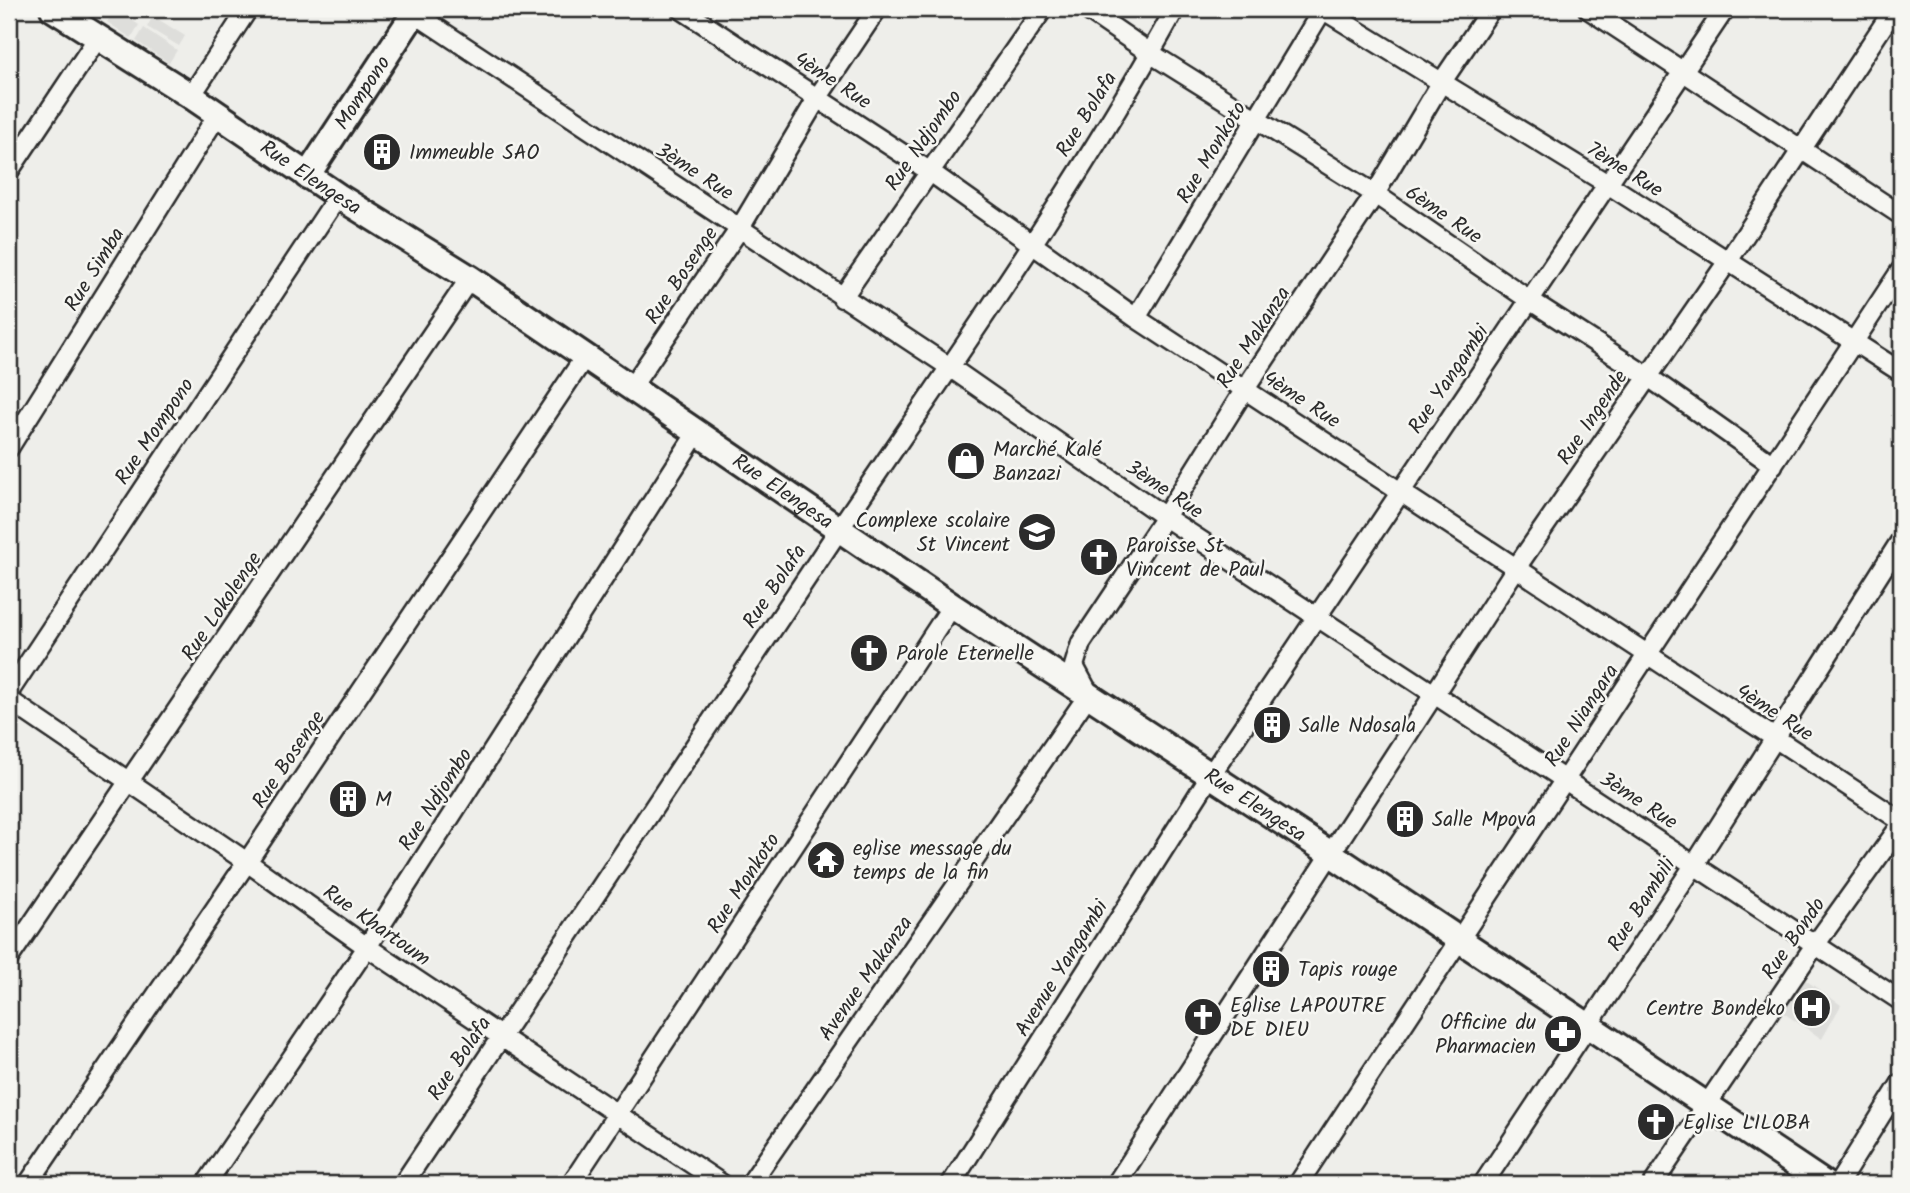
<svg xmlns="http://www.w3.org/2000/svg" width="1910" height="1193" viewBox="0 0 1910 1193" font-family="Kalam,sans-serif">
	<style>
		.built { fill: #dededb }
		.lines { fill: none; stroke-linecap: round; stroke-linejoin: round }
		.street-casing { stroke: #2b2b2b; stroke-width: 23 }
		.secondary-casing { stroke: #2b2b2b; stroke-width: 30 }
		.street { stroke: #f6f6f2; stroke-width: 18 }
		.secondary { stroke: #f6f6f2; stroke-width: 24 }
		.labels { text-anchor: middle; stroke-width: 5; stroke-linejoin: round; paint-order: stroke }
		.street-label { font-size: 21px; fill: #2b2b2b; stroke: #f6f6f2 }
		.poi-label { font-size: 21px; fill: #2b2b2b; stroke: #f6f6f2; text-anchor: start }
	</style>
	<rect width="100%" height="100%" fill="#eeeeea"/>
	<filter id="ink" filterUnits="userSpaceOnUse"><feTurbulence type="fractalNoise" baseFrequency=".0143" numOctaves="2"/><feDisplacementMap in="SourceGraphic" scale="14" xChannelSelector="R" yChannelSelector="G"/><feConvolveMatrix kernelMatrix="1 2 1 2 8 2 1 2 1" color-interpolation-filters="sRGB"/></filter>
	<g filter="url(#ink)">
		<path class="built" d="M116,9L139,25L131,38L107,22Z
			M153,16L185,36L179,46L147,27Z
			M144,28L177,50L169,63L136,41Z
			M1804,979L1841,1005L1822,1039L1782,1012Z"/>
		<g class="lines">
			<defs>
				<path id="street" d="M408,9L951,368L1165,517L1901,1001
					M681,9L929,171L1136,318L1901,821
					M1086,9L1150,53L1375,194L1528,299L1647,376L1773,465
					M1322,9L1606,183L1901,372
					M1588,9L1901,215
					M191,96L248,9
					M9,171L99,36
					M842,298L1043,9
					M1136,318L1323,9
					M631,388L740,228L818,97L877,9
					M9,448L218,114
					M9,692L338,196
					M9,700L247,862L367,947L722,1184
					M9,958L470,278
					M28,1184L247,862L584,358
					M206,1184L367,947L696,434
					M403,1184C548,967 691,748 838,531C954,360 1075,191 1175,9
					M571,1184L952,606
					M750,1184L1089,694L1074,666L1081,643L1165,517L1245,389L1375,194L1441,83L1491,9
					M951,1184L1210,776L1725,9
					M1116,1184L1516,568L1728,261L1894,9
					M1298,1184L1901,270
					M1483,1184L1695,864L1901,540
					M1653,1184L1815,945L1901,825
					M1838,1184L1901,1083"/>
				<g id="secondary">
					<path id="s1" d="M53,9L191,96L338,196L470,278L952,606L1331,854L1825,1184"/>
					<path id="s2" d="M307,176L417,9"/>
				</g>
			</defs>
			<use href="#street" class="street-casing"/>
			<use href="#secondary" class="secondary-casing"/>
			<use href="#street" class="street"/>
			<use href="#secondary" class="secondary"/>
		</g>
	</g>
	<defs>
		<symbol id="building-disc" viewBox="-11 -11 22 22"><circle r="9.5" fill="#2b2b2b" stroke="#f6f6f2"/><path d="M-4-6H4V6H1V3H-1V6H-4ZM-2.5-4.3h1.7v1.8h-1.7ZM.8-4.3h1.7v1.8H.8ZM-2.5-1h1.7V.8h-1.7ZM.8-1h1.7V.8H.8Z" fill="#fff"/></symbol>
		<symbol id="shop-disc" viewBox="-11 -11 22 22"><circle r="9.5" fill="#2b2b2b" stroke="#f6f6f2"/><path d="M-5-2.5h2.3a2.7 3.5 0 0 1 5.4 0H5L5.5 6h-11ZM-1.5-2.5h3a1.5 2.3 0 0 0-3 0Z" fill="#fff"/></symbol>
		<symbol id="school-disc" viewBox="-11 -11 22 22"><circle r="9.5" fill="#2b2b2b" stroke="#f6f6f2"/><path d="M0-5L7-2L0 1L-7-2ZM-4 1L0 2.5L4 1V4Q0 6-4 4Z" fill="#fff"/></symbol>
		<symbol id="church-disc" viewBox="-11 -11 22 22"><circle r="9.5" fill="#2b2b2b" stroke="#f6f6f2"/><path d="M-1.2-6h2.4v3.5h3.3v2.4h-3.3V6h-2.4V-.1h-3.3v-2.4h3.3Z" fill="#fff"/></symbol>
		<symbol id="temple-disc" viewBox="-11 -11 22 22"><circle r="9.5" fill="#2b2b2b" stroke="#f6f6f2"/><path d="M0-6L5-2H3V0L6.5 2.5H4V6H1.5V3h-3V6H-4V2.5H-6.5L-3 0V-2H-5Z" fill="#fff"/></symbol>
		<symbol id="hospital-disc" viewBox="-11 -11 22 22"><circle r="9.5" fill="#2b2b2b" stroke="#f6f6f2"/><path d="M-5-5h3v3.5h4V-5h3V5h-3V1.5h-4V5h-3Z" fill="#fff"/></symbol>
		<symbol id="pharmacy-disc" viewBox="-11 -11 22 22"><circle r="9.5" fill="#2b2b2b" stroke="#f6f6f2"/><path d="M-2-6h4v4h4v4h-4v4h-4v-4h-4v-4h4Z" fill="#fff"/></symbol>
	</defs>
	<g fill-rule="evenodd">
		<use href="#building-disc" x="360" y="130" width="44" height="44"/>
		<use href="#shop-disc" x="944" y="439" width="44" height="44"/>
		<use href="#school-disc" x="1015" y="510" width="44" height="44"/>
		<use href="#church-disc" x="1077" y="535" width="44" height="44"/>
		<use href="#church-disc" x="847" y="631" width="44" height="44"/>
		<use href="#building-disc" x="1250" y="703" width="44" height="44"/>
		<use href="#building-disc" x="326" y="777" width="44" height="44"/>
		<use href="#building-disc" x="1383" y="797" width="44" height="44"/>
		<use href="#temple-disc" x="804" y="838" width="44" height="44"/>
		<use href="#building-disc" x="1249" y="947" width="44" height="44"/>
		<use href="#hospital-disc" x="1790" y="986" width="44" height="44"/>
		<use href="#church-disc" x="1181" y="995" width="44" height="44"/>
		<use href="#pharmacy-disc" x="1541" y="1012" width="44" height="44"/>
		<use href="#church-disc" x="1634" y="1100" width="44" height="44"/>
	</g>
	<g class="labels">
		<g class="street-label">
			<text transform="translate(833 80) rotate(33)" y="7">4ème Rue</text>
			<text dy="7" stroke="none"><textPath href="#s2" startOffset="100">Mompono</textPath></text>
			<text transform="translate(1086 114) rotate(-58)" y="7">Rue Bolafa</text>
			<text transform="translate(923 140) rotate(-55)" y="7">Rue Ndjombo</text>
			<text transform="translate(1211 152) rotate(-59)" y="7">Rue Monkoto</text>
			<text transform="translate(1625 169) rotate(32)" y="7">7ème Rue</text>
			<text transform="translate(695 171) rotate(33)" y="7">3ème Rue</text>
			<text dy="7" stroke="none"><textPath href="#s1" startOffset="308">Rue Elengesa</textPath></text>
			<text transform="translate(1444 214) rotate(34)" y="7">6ème Rue</text>
			<text transform="translate(94 269) rotate(-58)" y="7">Rue Simba</text>
			<text transform="translate(681 275) rotate(-56)" y="7">Rue Bosenge</text>
			<text transform="translate(1253 337) rotate(-57)" y="7">Rue Makanza</text>
			<text transform="translate(1448 379) rotate(-56)" y="7">Rue Yangambi</text>
			<text transform="translate(1302 399) rotate(33)" y="7">4ème Rue</text>
			<text transform="translate(1592 417) rotate(-56)" y="7">Rue Ingende</text>
			<text transform="translate(154 431) rotate(-56)" y="7">Rue Mompono</text>
			<text transform="translate(1165 489) rotate(34)" y="7">3ème Rue</text>
			<text dy="7" stroke="none"><textPath href="#s1" startOffset="875">Rue Elengesa</textPath></text>
			<text transform="translate(774 586) rotate(-56)" y="7">Rue Bolafa</text>
			<text transform="translate(221 606) rotate(-56)" y="7">Rue Lokolenge</text>
			<text transform="translate(1775 712) rotate(33)" y="7">4ème Rue</text>
			<text transform="translate(1581 715) rotate(-57)" y="7">Rue Niangara</text>
			<text transform="translate(288 759) rotate(-56)" y="7">Rue Bosenge</text>
			<text transform="translate(435 799) rotate(-57)" y="7">Rue Ndjombo</text>
			<text transform="translate(1639 800) rotate(33)" y="7">3ème Rue</text>
			<text dy="7" stroke="none"><textPath href="#s1" startOffset="1442">Rue Elengesa</textPath></text>
			<text transform="translate(743 883) rotate(-57)" y="7">Rue Monkoto</text>
			<text transform="translate(1641 904) rotate(-57)" y="7">Rue Bambili</text>
			<text transform="translate(377 925) rotate(35)" y="7">Rue Khartoum</text>
			<text transform="translate(1793 938) rotate(-55)" y="7">Rue Bondo</text>
			<text transform="translate(1061 968) rotate(-58)" y="7">Avenue Yangambi</text>
			<text transform="translate(865 978) rotate(-55)" y="7">Avenue Makanza</text>
			<text transform="translate(459 1058) rotate(-56)" y="7">Rue Bolafa</text>
		</g>
		<g class="poi-label">
			<text x="409" y="159">Immeuble SAO</text>
			<text x="993" y="456">Marché Kalé<tspan x="993" dy="24">Banzazi</tspan></text>
			<text x="1010" y="527" text-anchor="end">Complexe scolaire<tspan x="1010" dy="24">St Vincent</tspan></text>
			<text x="1126" y="552">Paroisse St<tspan x="1126" dy="24">Vincent de Paul</tspan></text>
			<text x="896" y="660">Parole Eternelle</text>
			<text x="1299" y="732">Salle Ndosala</text>
			<text x="375" y="806">M</text>
			<text x="1432" y="826">Salle Mpova</text>
			<text x="853" y="855">eglise message du<tspan x="853" dy="24">temps de la fin</tspan></text>
			<text x="1298" y="976">Tapis rouge</text>
			<text x="1230" y="1012">Eglise LAPOUTRE<tspan x="1230" dy="24">DE DIEU</tspan></text>
			<text x="1785" y="1015" text-anchor="end">Centre Bondeko</text>
			<text x="1536" y="1029" text-anchor="end">Officine du<tspan x="1536" dy="24">Pharmacien</tspan></text>
			<text x="1683" y="1129">Eglise LILOBA</text>
		</g>
	</g>
	<rect width="1910" height="1193" fill="none" stroke="#f6f6f2" stroke-width="35"/>
	<rect x="18" y="18" width="1875" height="1158" fill="none" stroke="#2b2b2b" stroke-width="2.5" filter="url(#ink)"/>
</svg>
